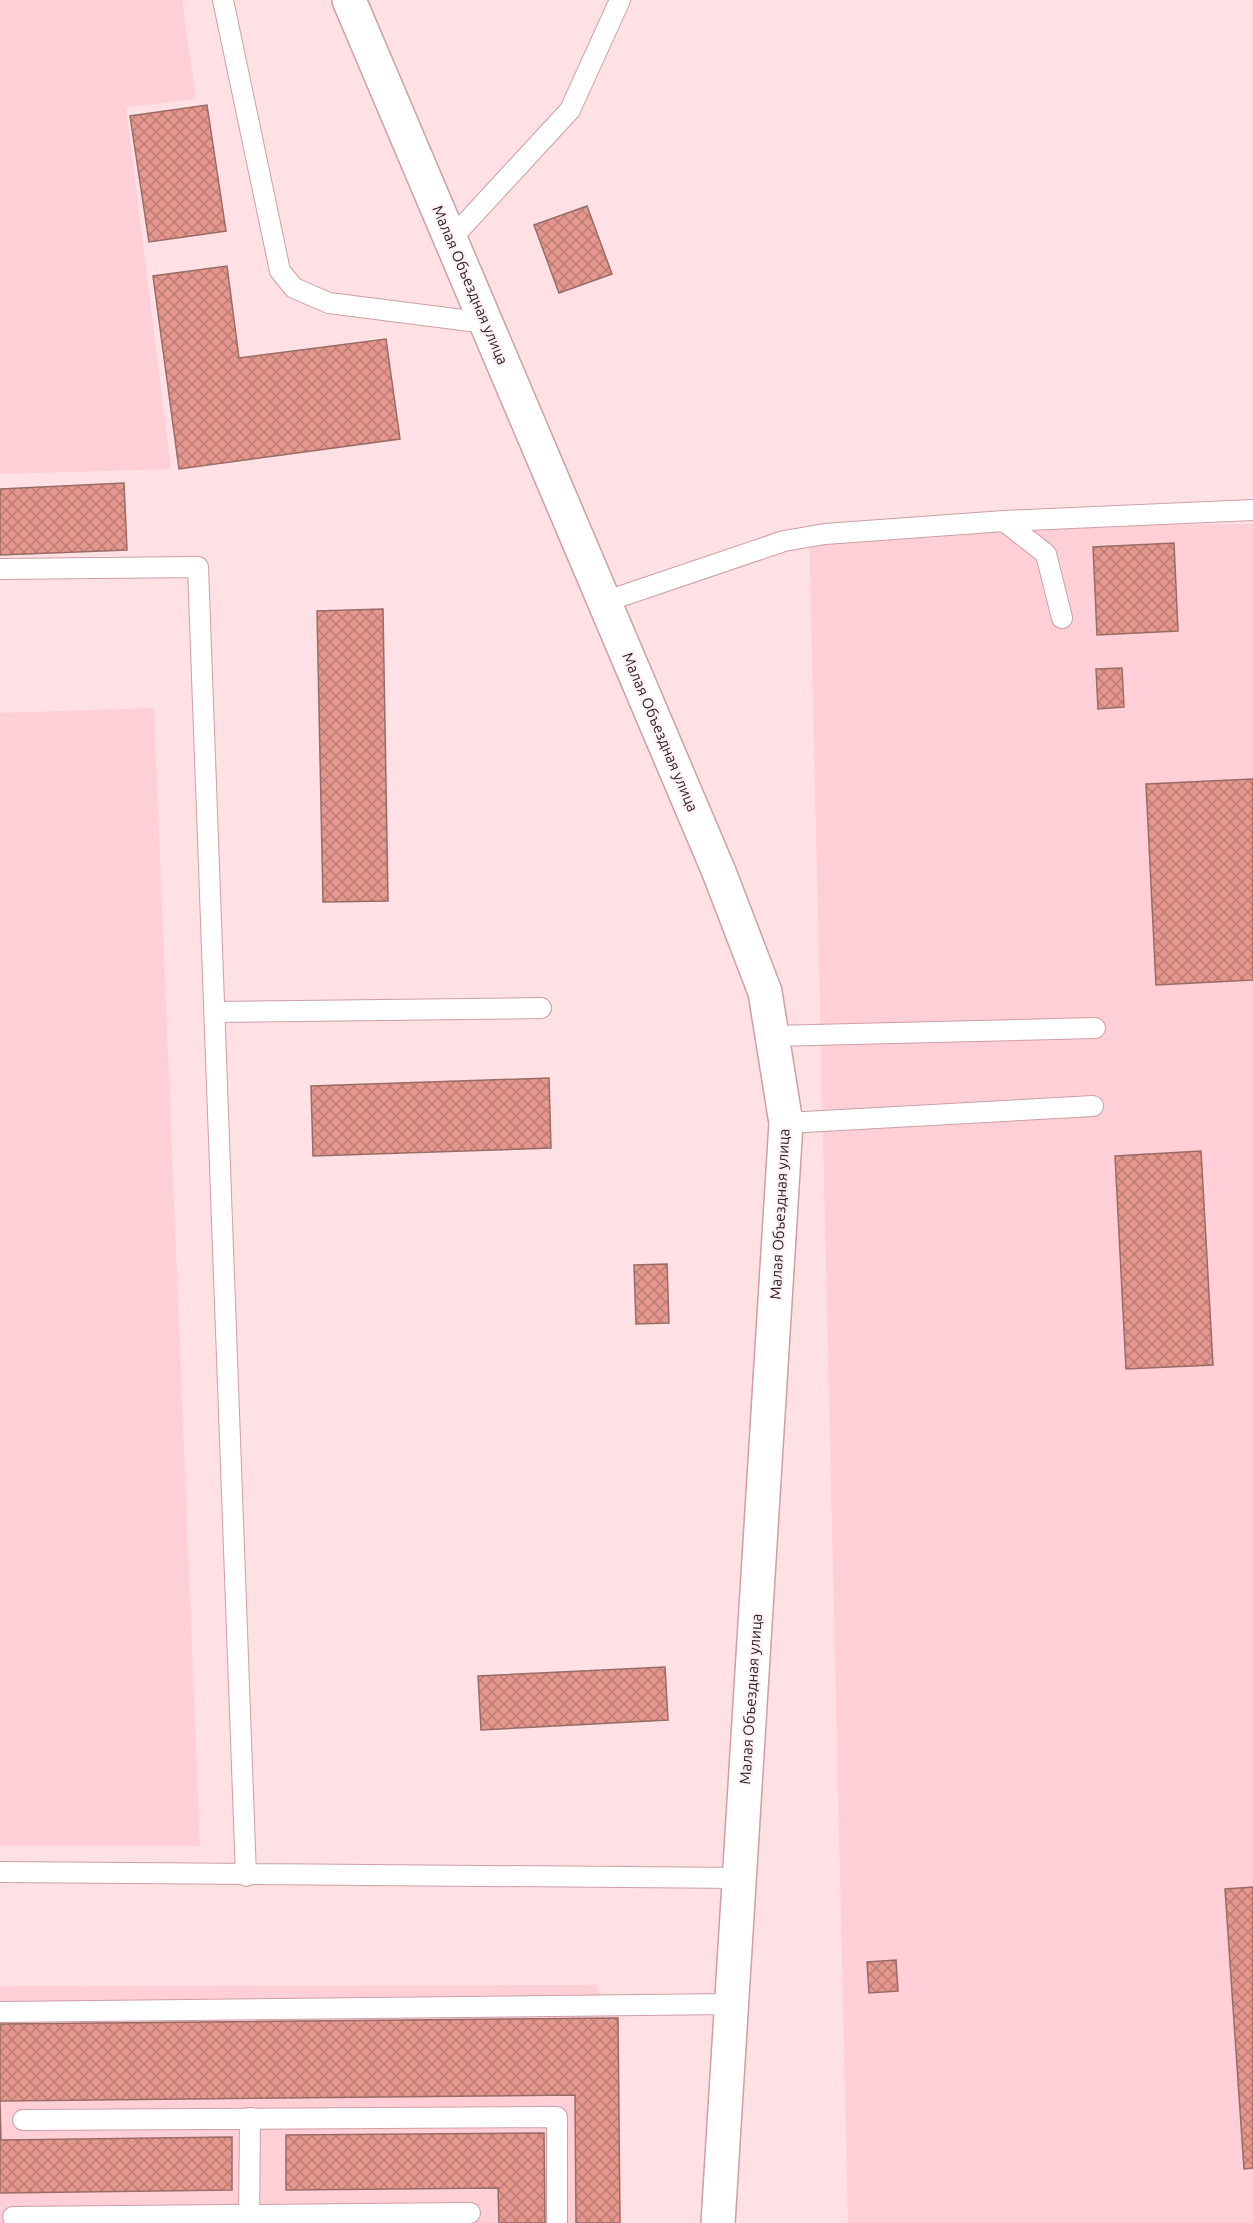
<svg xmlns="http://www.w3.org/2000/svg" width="1253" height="2223" viewBox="0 0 1253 2223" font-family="Ubuntu,sans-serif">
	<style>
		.built { fill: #ffcfd7 }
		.building { fill: url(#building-cross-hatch); stroke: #986c66; stroke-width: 1.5 }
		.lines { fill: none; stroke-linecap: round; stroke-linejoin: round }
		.lane-casing { stroke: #cf9ea6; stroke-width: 22 }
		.secondary-casing { stroke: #cf9ea6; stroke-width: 36 }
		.lane { stroke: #fff; stroke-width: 20 }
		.secondary { stroke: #fff; stroke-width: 33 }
		.labels { text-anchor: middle; stroke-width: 4.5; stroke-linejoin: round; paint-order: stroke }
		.street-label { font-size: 15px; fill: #342125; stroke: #fef3f4 }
	</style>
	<defs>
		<pattern id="building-cross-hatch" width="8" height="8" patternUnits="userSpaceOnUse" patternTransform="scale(1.5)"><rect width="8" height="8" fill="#e6978d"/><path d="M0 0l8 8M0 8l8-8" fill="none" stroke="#bb7b73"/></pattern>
	</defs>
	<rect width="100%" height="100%" fill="#ffe0e4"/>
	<path class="built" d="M0,0H182L196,99L126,107L171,469L0,474Z
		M1253,524V2223H848L809,528Z
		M154,708L200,1846H0V713Z
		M595,1985L618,2018L620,2223H0V1986Z"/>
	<path class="building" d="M207,105L226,231L149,242L130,116Z
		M587,206L612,274L559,293L534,225Z
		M227,266L239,358L386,339L400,439L179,469L153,276Z
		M124,483L127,550L0,555V489Z
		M1174,543L1178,631L1097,635L1093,547Z
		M383,609L388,901L323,902L317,611Z
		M1122,668L1124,707L1098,709L1096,669Z
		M1253,779V980L1156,985L1146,784Z
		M549,1078L551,1148L313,1156L311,1086Z
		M1201,1151L1213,1365L1126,1369L1115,1156Z
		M667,1264L669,1323L636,1324L634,1265Z
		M665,1667L668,1720L481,1730L478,1676Z
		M1253,1887V2168L1244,2169L1225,1889Z
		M896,1960L898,1991L869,1993L867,1962Z
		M618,2018L620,2223H576L575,2095L0,2101L1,2140L232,2137V2190L0,2193V2024Z
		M544,2133L545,2223H499L498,2188L286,2190V2135Z"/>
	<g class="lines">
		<defs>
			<path id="lane" d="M223,0L280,271L294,288L329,303L486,323
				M451,239L570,110L620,0
				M0,569L198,567L246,1876
				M604,602L784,541L825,534L1004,521
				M1062,618L1046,554L1004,521L1253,510
				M215,1012L541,1008
				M772,1036L1095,1028
				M786,1123L1093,1106
				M0,1872L740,1878
				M0,2012L732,2004
				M23,2120L557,2117V2223
				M13,2217L470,2213
				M249,2223L250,2118"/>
			<path id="secondary" d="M349,0L719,872L765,992L786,1123L718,2223"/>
		</defs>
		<use href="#lane" class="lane-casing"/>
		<use href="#secondary" class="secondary-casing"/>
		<use href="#lane" class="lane"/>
		<use href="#secondary" class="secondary"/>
	</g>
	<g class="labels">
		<g class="street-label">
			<text transform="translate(470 285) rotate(67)" y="5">Малая Объездная улица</text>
			<text transform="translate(660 732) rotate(67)" y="5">Малая Объездная улица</text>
			<text transform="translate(780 1214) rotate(-87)" y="5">Малая Объездная улица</text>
			<text transform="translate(751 1699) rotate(-86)" y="5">Малая Объездная улица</text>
		</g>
	</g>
</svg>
